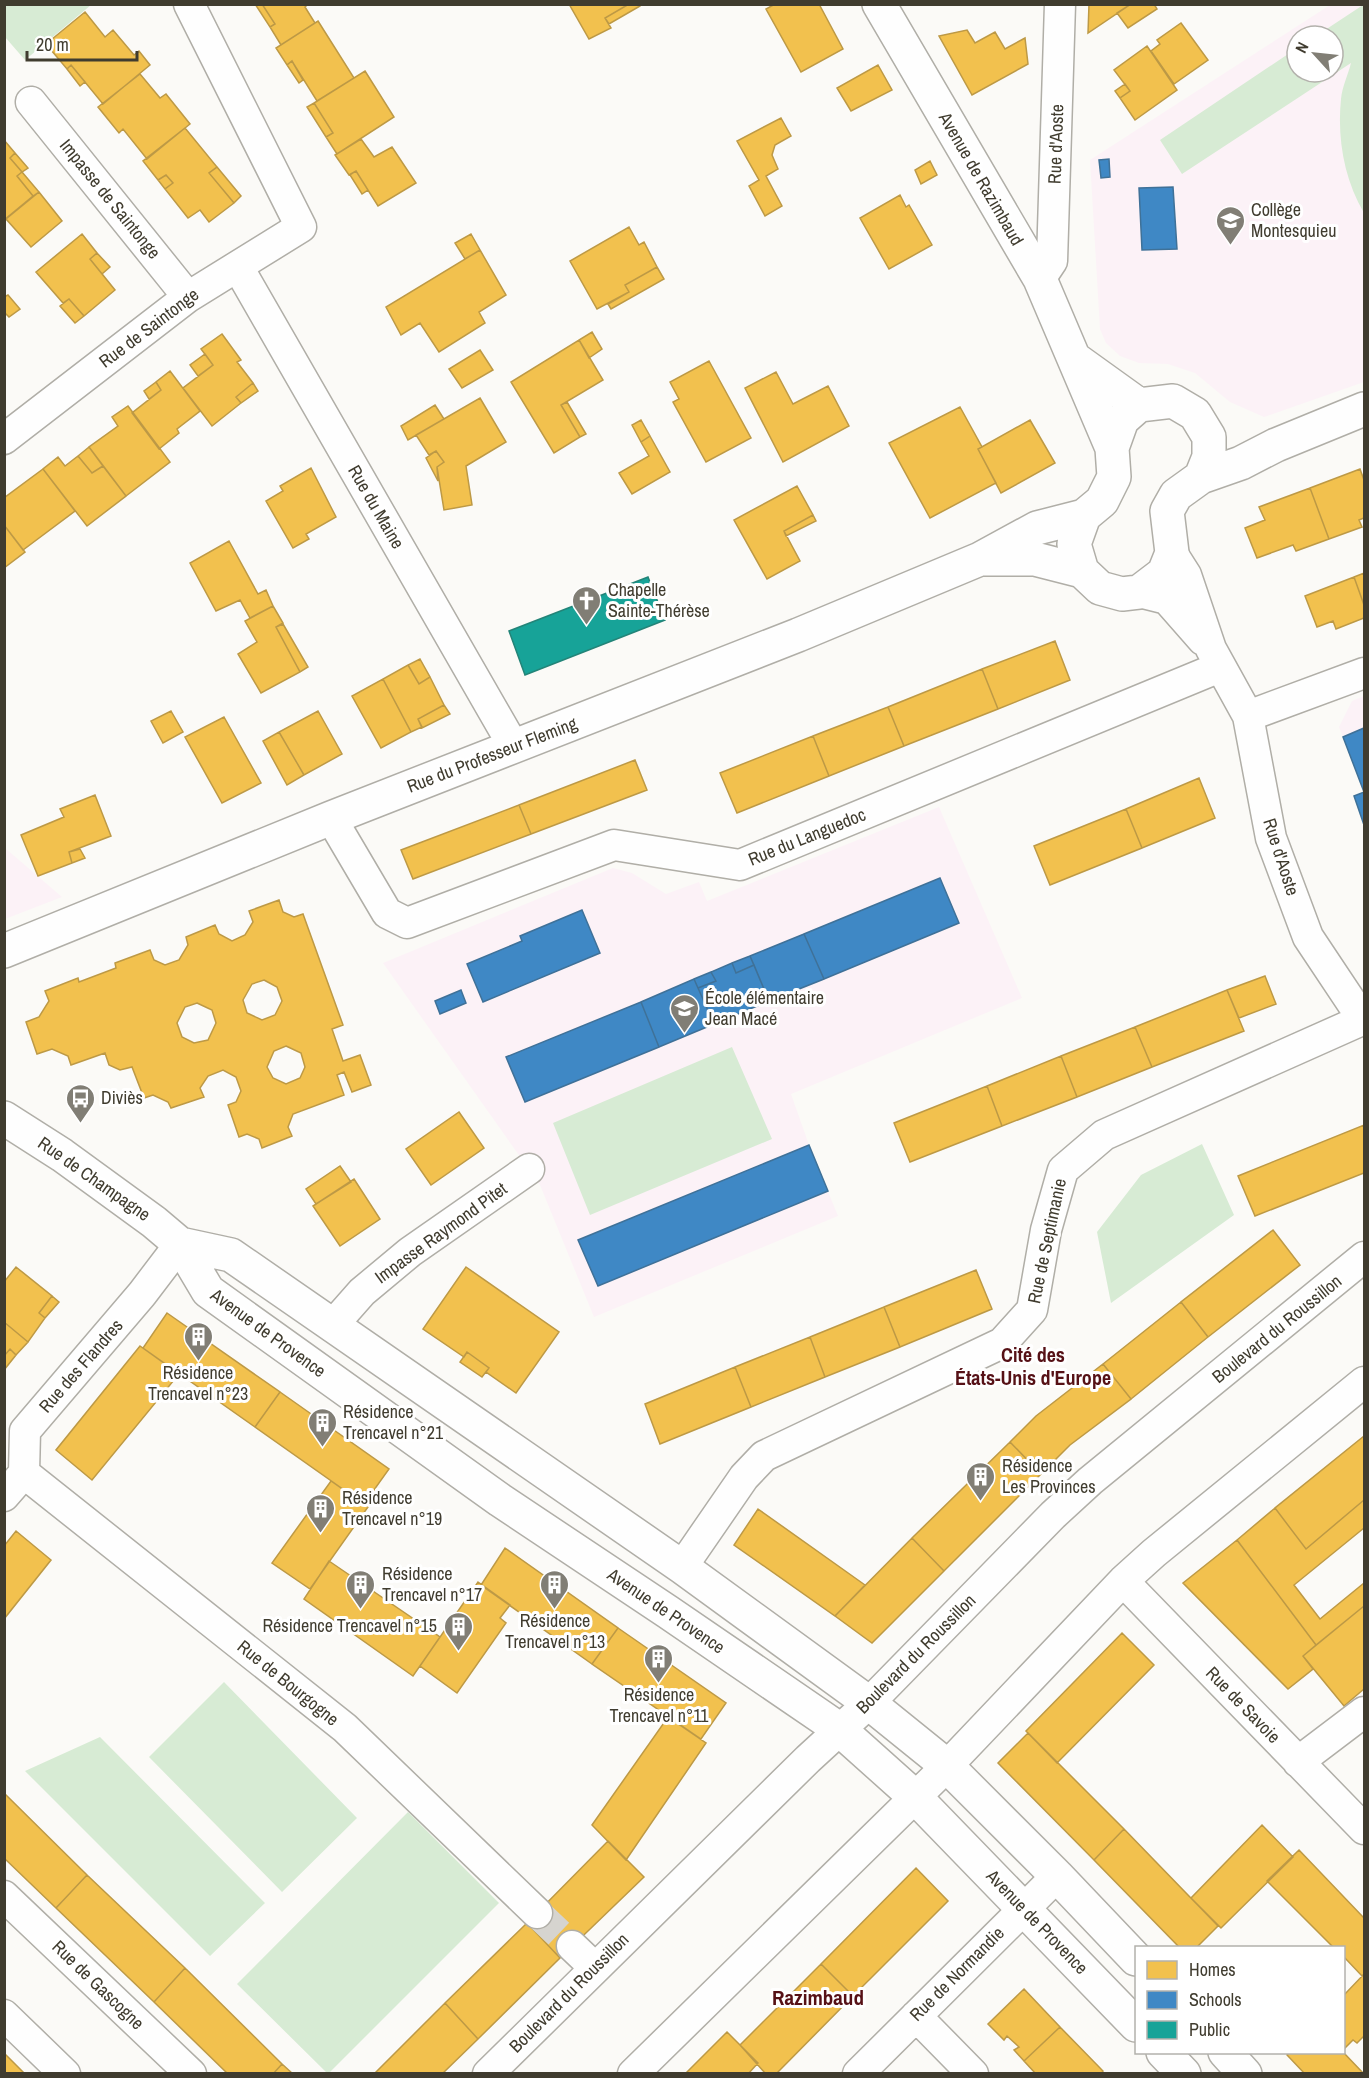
<svg xmlns="http://www.w3.org/2000/svg" width="1369" height="2078" viewBox="0 0 1369 2078" font-family="'Archivo Narrow',sans-serif">
	<style>
		.education { fill: #fcf2f7; fill-rule: evenodd }
		.green { fill: #d7ebd4 }
		.homes { fill: #f2c14e; stroke: #bd9945; stroke-width: 1.5; fill-rule: evenodd }
		.schools { fill: #3f88c5; stroke: #3f7198; stroke-width: 1.5 }
		.public { fill: #17a398; stroke: #238478; stroke-width: 1.5 }
		.lines { fill: none; stroke-linecap: round; stroke-linejoin: round }
		.minor-tunnel { stroke: #d6d4cf; stroke-width: 30; stroke-dasharray: 30 15; stroke-linecap: butt }
		.minor-casing { stroke: #b0aea7; stroke-width: 33 }
		.tertiary-casing { stroke: #b0aea7; stroke-width: 36 }
		.minor { stroke: #fefefe; stroke-width: 30 }
		.tertiary { stroke: #fefefe; stroke-width: 33 }
		.labels { text-anchor: middle; stroke-width: 6; stroke-linejoin: round; paint-order: stroke }
		.street-label { font-size: 18px; fill: #403c2f; stroke: #fff }
		.poi-label { font-size: 18px; fill: #403c2f; stroke: #fff; text-anchor: start }
		.neighbourhood-label { font-size: 20px; font-weight: bold; fill: #561116; stroke: #fff }
		.quarter-label { font-size: 21px; font-weight: bold; fill: #561116; stroke: #fff }
	</style>
	<rect width="100%" height="100%" fill="#fbfaf7"/>
	<path class="education" d="M1330,5H1364V382L1264,417L1230,402L1195,373L1168,364L1139,363L1120,356L1106,343L1100,329L1090,160ZM1297,36H1333V72H1297Z
		M1364,696V824L1355,798L1364,793L1339,727L1352,701Z
		M939,807L1022,998L791,1094L809,1145L838,1216L594,1317L540,1185L383,963L613,868L632,873L666,894L699,882L707,901Z
		M5,848L62,897L5,919Z"/>
	<path class="green" d="M4,5L5,4L91,5L25,60L5,37Z
		M1363,5L1364,213C1344,179 1337,138 1341,99C1342,87 1348,75 1351,63L1182,174L1160,140L1297,48V72H1333V36H1316Z
		M732,1047L772,1139L590,1215L553,1123Z
		M1202,1144L1234,1215L1111,1303L1097,1232L1141,1175Z
		M224,1682L357,1818L282,1892L149,1757Z
		M100,1737L265,1903L210,1956L25,1771Z
		M408,1812L499,1903L329,2073H327L237,1984Z"/>
	<path class="homes" d="M255,4H262L275,24L270,27Z
		M262,4H308L305,7L315,23L281,45L270,27L275,24Z
		M569,4H629L605,18L611,28L589,39Z
		M629,4H640V6L609,24L605,18Z
		M775,4H819L843,49L801,72L766,9Z
		M1089,4H1131L1088,33Z
		M1131,4H1154L1157,9L1128,28L1117,13Z
		M85,12L105,37L113,30L134,55L139,51L150,65L103,104L71,65L67,69L46,44Z
		M318,21L354,78L317,101L292,61L287,65L276,48Z
		M1181,23L1208,60L1174,84L1151,51L1160,44L1157,40Z
		M967,30L975,43L995,32L1005,49L1025,38L1028,64L972,95L939,36Z
		M1147,46L1177,90L1135,120L1120,98L1130,91L1114,70Z
		M292,61L303,80L299,83L287,65Z
		M71,65L85,82L80,86L67,69Z
		M878,65L892,90L851,111L837,88Z
		M365,71L394,117L337,154L326,137L333,133L314,103Z
		M140,74L160,98L166,94L190,124L147,159L123,129L119,133L98,107Z
		M1125,84L1130,91L1120,98L1115,91Z
		M314,103L333,133L326,137L307,107Z
		M781,118L791,136L775,145L772,155L778,169L766,176L782,206L765,216L749,186L759,180L737,141Z
		M185,128L217,167L209,173L234,203L209,222L200,210L188,218L165,189L173,183L166,175L158,180L143,161Z
		M361,139L374,157L392,147L416,183L378,206L356,171L349,175L335,155Z
		M4,140L15,153L10,158L22,172L17,176L33,196L4,220Z
		M15,153L28,168L22,172L10,158Z
		M930,161L937,175L921,184L915,170Z
		M217,167L241,196L234,203L209,173Z
		M356,171L368,190L362,194L350,175Z
		M22,172L39,192L33,196L17,176Z
		M166,175L173,183L165,189L158,180Z
		M39,192L62,221L31,247L6,219Z
		M900,195L906,207L909,205L932,245L889,269L860,218Z
		M629,227L639,245L644,242L657,267L625,285L629,292L597,309L570,261Z
		M82,234L97,253L90,259L115,290L84,316L69,299L63,303L36,272Z
		M471,234L480,250L465,259L455,243Z
		M480,250L506,295L479,312L485,323L439,352L420,323L401,335L386,307Z
		M97,253L110,267L102,274L90,259Z
		M657,267L664,279L611,309L608,304L629,292L625,285Z
		M8,295L20,309L9,317L4,312V297Z
		M69,299L84,316L75,323L60,306Z
		M592,332L602,349L589,358L579,340Z
		M222,334L241,360L237,362L253,383L236,397L241,403L212,426L183,388L213,365L201,349Z
		M579,340L603,380L561,405L580,437L554,453L511,382Z
		M480,350L493,370L462,388L449,369Z
		M205,354L213,365L198,376L190,365Z
		M709,361L751,438L706,462L673,402L679,399L670,382Z
		M170,371L200,411L177,429L179,433L159,449L132,413L161,390L156,382Z
		M776,372L793,404L828,386L849,426L783,462L745,388Z
		M156,382L161,390L149,399L144,391Z
		M253,383L258,391L241,403L236,397Z
		M480,398L506,442L466,466L472,505L444,510L437,467L444,462L436,451L429,455L416,435Z
		M567,402L586,434L580,437L561,405Z
		M435,405L444,419L408,440L401,426Z
		M128,406L170,462L126,496L89,447L118,426L112,417Z
		M960,407L982,447L978,449L996,483L930,518L889,443Z
		M641,420L650,436L641,442L632,425Z
		M1030,420L1055,463L1001,493L978,449Z
		M650,436L670,472L632,494L619,473L649,456L641,442Z
		M89,447L103,466L92,473L78,456Z
		M436,451L444,462L437,467L438,481L426,458Z
		M78,456L92,473L103,466L126,496L87,526L43,469L58,457L65,466Z
		M311,468L336,517L306,534L309,539L293,548L266,501L283,491L280,486Z
		M43,469L75,511L23,550L4,525V498Z
		M1360,469L1364,480V518L1359,520L1362,527L1329,539L1310,488Z
		M797,486L813,515L784,531L800,561L767,579L734,520Z
		M1310,488L1329,539L1296,551L1293,545L1257,558L1245,528L1265,520L1259,507Z
		M813,515L816,521L786,536L784,531Z
		M4,525L25,552L4,568Z
		M229,541L258,594L266,590L273,606L250,618L240,600L216,611L190,563Z
		M1364,573V605L1354,577Z
		M1354,577L1364,605V618L1336,629L1333,621L1317,627L1305,596Z
		M273,606L283,623L276,627L300,672L261,693L238,654L257,642L245,621Z
		M283,624L308,667L300,672L276,627Z
		M1055,641L1070,680L998,709L982,669Z
		M420,659L430,677L419,684L408,665Z
		M408,665L419,684L430,677L444,705L418,719L422,727L411,732L383,679Z
		M982,669L998,709L904,746L888,707Z
		M383,679L411,732L381,748L352,696Z
		M444,705L450,714L422,728L418,719Z
		M888,707L904,746L829,776L813,736Z
		M171,711L183,732L163,743L151,721Z
		M318,711L342,754L304,775L279,732Z
		M224,717L261,783L222,803L185,737Z
		M279,732L304,775L287,785L263,741Z
		M813,736L829,776L737,813L720,773Z
		M635,760L647,790L531,834L519,805Z
		M1199,778L1215,818L1142,848L1126,809Z
		M95,795L111,836L69,852L72,863L38,876L21,835L64,817L60,809Z
		M519,805L531,834L413,879L401,850Z
		M1126,809L1142,848L1050,885L1034,846Z
		M80,849L85,858L72,863L69,852Z
		M279,900L283,912L294,917L303,914L343,1025L332,1029L343,1061L360,1055L371,1085L352,1092L344,1072L337,1075L344,1095L293,1114L288,1127L292,1136L262,1148L259,1139L247,1134L239,1137L228,1105L236,1102L241,1091L236,1077L223,1070L208,1076L200,1088L204,1097L171,1108L168,1102L153,1095L144,1098L132,1067L120,1070L109,1065L105,1053L71,1065L68,1056L52,1049L37,1054L26,1022L39,1017L49,1001L45,991L78,978L79,982L116,968L115,963L150,950L154,960L165,965L179,960L188,945L186,937L215,925L219,934L232,941L245,935L253,922L249,911ZM264,980L277,987L282,1001L275,1015L262,1020L247,1013L243,1000L252,984ZM197,1003L212,1010L216,1023L208,1040L194,1043L182,1037L177,1023L185,1007ZM286,1046L301,1053L305,1067L300,1078L286,1084L273,1078L267,1067L274,1051Z
		M1265,976L1276,1004L1239,1018L1227,990Z
		M1227,990L1244,1031L1152,1067L1135,1027Z
		M1135,1027L1152,1067L1077,1097L1061,1056Z
		M1061,1056L1077,1097L1002,1126L987,1086Z
		M987,1086L1002,1126L910,1162L894,1123Z
		M459,1112L484,1148L431,1185L406,1149Z
		M1364,1125V1173L1255,1216L1238,1176Z
		M340,1166L351,1182L316,1204L306,1189Z
		M354,1179L380,1219L340,1246L313,1206Z
		M1273,1230L1300,1265L1208,1337L1181,1302Z
		M16,1267L52,1296L39,1313L45,1318L28,1342L4,1322V1282Z
		M466,1267L559,1332L516,1393L486,1372L489,1368L467,1352L464,1357L423,1329Z
		M976,1270L992,1309L900,1347L884,1307Z
		M52,1296L59,1302L45,1318L39,1313Z
		M1181,1302L1208,1337L1131,1399L1103,1364Z
		M884,1307L900,1347L825,1377L810,1337Z
		M167,1313L280,1392L255,1427L143,1348Z
		M4,1322L28,1342L16,1355L10,1349L4,1356Z
		M810,1337L825,1377L751,1407L735,1367Z
		M140,1346L179,1374L92,1480L56,1450Z
		M10,1349L16,1355L4,1370V1356Z
		M467,1352L489,1368L482,1377L460,1362Z
		M1103,1364L1131,1399L1070,1445L1041,1474L1010,1442L1036,1416Z
		M735,1367L751,1407L660,1444L645,1404Z
		M280,1392L389,1469L364,1504L255,1427Z
		M1364,1436V1500L1306,1549L1275,1508Z
		M1010,1442L1041,1474L944,1571L912,1538Z
		M331,1481L368,1507L310,1589L272,1563Z
		M1364,1500V1528L1294,1585L1320,1619L1364,1583V1606L1316,1645L1237,1540L1275,1508L1306,1549Z
		M758,1509L865,1585L835,1616L734,1545Z
		M16,1531L51,1560L4,1619V1546Z
		M912,1538L944,1571L872,1643L835,1616Z
		M1237,1540L1316,1645L1303,1656L1313,1669L1288,1689L1183,1583Z
		M505,1548L618,1628L592,1664L481,1585Z
		M329,1561L440,1637L413,1676L304,1599Z
		M478,1582L510,1605L500,1618L506,1623L457,1693L420,1666Z
		M1364,1606V1689L1344,1706L1303,1656Z
		M618,1628L726,1703L701,1739L592,1664Z
		M1122,1633L1154,1665L1057,1763L1026,1731Z
		M668,1717L706,1743L626,1860L592,1825Z
		M1028,1733L1124,1829L1094,1860L998,1763Z
		M4,1793L87,1875L56,1908L4,1858Z
		M1262,1825L1293,1857L1221,1928L1191,1898Z
		M1124,1829L1218,1926L1196,1948H1180L1094,1860Z
		M608,1841L644,1877L560,1958L527,1923Z
		M1299,1850L1364,1918V1974L1362,1976L1344,1957V1948H1334L1267,1881Z
		M916,1868L948,1901L853,1996L821,1964Z
		M87,1875L185,1968L154,2002L56,1908Z
		M527,1923L560,1958L478,2039L445,2003Z
		M821,1964L853,1996L776,2074H766L740,2045Z
		M185,1968L282,2064L273,2074H228L154,2002Z
		M1364,1974V2036L1357,2043L1353,2040L1344,2049V1995Z
		M1024,1989L1060,2027L1024,2061L1014,2050L1019,2047L1007,2036L1004,2040L988,2024Z
		M445,2003L478,2039L442,2074H374Z
		M1060,2027L1103,2071L1101,2074H1036L1024,2061Z
		M727,2032L758,2063L748,2074H685Z
		M1289,2052H1343L1364,2074H1305L1287,2055Z
		M4,2053L25,2074H4Z
		M282,2064L293,2074H273Z"/>
	<path class="schools" d="M1109,159L1110,177L1101,178L1099,160Z
		M1173,187L1177,249L1142,250L1139,188Z
		M1364,728V792L1343,737Z
		M1364,792V825L1354,796Z
		M940,878L959,923L824,979L804,934Z
		M582,910L600,953L483,1002L467,964L522,941L520,936Z
		M804,934L824,979L769,1001L750,956Z
		M750,956L754,965L736,973L732,963Z
		M732,963L736,973L754,965L769,1001L714,1024L698,988L716,981L711,972Z
		M711,972L716,981L698,988L694,979Z
		M694,979L714,1024L659,1047L641,1002Z
		M461,990L466,1003L440,1014L435,1001Z
		M641,1002L659,1047L525,1102L506,1057Z
		M809,1145L828,1191L598,1286L578,1240Z"/>
	<path class="public" d="M648,577L665,620L525,675L509,631Z"/>
	<g class="lines">
		<path class="minor-tunnel" d="M537,1913L572,1946"/>
		<defs>
			<path id="minor" d="M31,102L188,297
				M238,267L514,747
				M1040,279L1052,261L1060,4
				M4,439L188,297L301,227L189,4
				M1172,553L1186,575L1211,649L1248,716L1271,838L1308,937L1364,1021
				M1139,592L1167,599L1203,640
				M1248,716L1364,673
				M331,818L387,913L407,923L614,845L740,865L1220,667
				M332,1326L362,1292L410,1252L529,1169
				M24,1473L345,1728L537,1913
				M4,1496L24,1473L25,1431L142,1294L180,1244
				M682,1567L744,1477L764,1456L1002,1343L1032,1310L1046,1230L1063,1170L1104,1135L1362,1020
				M1123,1581L1364,1829
				M1298,1762L1364,1712
				M4,1896L191,2074
				M572,1946L594,1967
				M4,2015L65,2074
				M916,2016L973,2074
				M488,2074L808,1759L869,1703L1053,1515L1090,1481L1364,1257
				M633,2074L947,1766L1123,1581L1154,1553L1364,1382
				M858,2074L1057,1876"/>
			<path id="tertiary" d="M879,4L1040,279L1112,448
				M1075,359L1139,405
				M1173,401L1195,414L1209,437V457L1201,477L1176,495L1167,511L1172,553L1164,573L1139,592L1122,594L1100,588L1082,571L1074,544L1084,516L1102,501L1114,477L1112,448L1122,420L1139,405Z
				M1201,477L1241,463L1276,445L1364,409
				M983,559H1035L1082,571
				M4,951L331,818L798,635L980,559L1037,528L1084,516
				M4,1118L62,1155L154,1222L180,1244L208,1291L500,1500L668,1612L839,1729L915,1797L1136,2025
				M180,1244L231,1255L682,1567L869,1703L947,1766L1057,1876L1136,1959
				M1163,2052L1184,2074
				M1225,2052L1245,2074"/>
		</defs>
		<use href="#minor" class="minor-casing"/>
		<use href="#tertiary" class="tertiary-casing"/>
		<use href="#minor" class="minor"/>
		<use href="#tertiary" class="tertiary"/>
	</g>
	<defs>
		<symbol id="school-pin" viewBox="-11 -11 22 30"><path d="M0 17L-7.5 6A9.5 9.5 0 1 1 7.5 6Z" fill="#817e75" stroke="#fff"/><path d="M0-5L7-2L0 1L-7-2ZM-4 1L0 2.5L4 1V4Q0 6-4 4Z" fill="#fff"/></symbol>
		<symbol id="church-pin" viewBox="-11 -11 22 30"><path d="M0 17L-7.5 6A9.5 9.5 0 1 1 7.5 6Z" fill="#817e75" stroke="#fff"/><path d="M-1.2-6h2.4v3.5h3.3v2.4h-3.3V6h-2.4V-.1h-3.3v-2.4h3.3Z" fill="#fff"/></symbol>
		<symbol id="bus-pin" viewBox="-11 -11 22 30"><path d="M0 17L-7.5 6A9.5 9.5 0 1 1 7.5 6Z" fill="#817e75" stroke="#fff"/><path d="M-5-6H5V4H4V6H2V4H-2V6H-4V4H-5ZM-3.5-4V0h7V-4ZM-3.5 1.2v1.5H-2V1.2ZM2 1.2v1.5H3.5V1.2Z" fill="#fff"/></symbol>
		<symbol id="building-pin" viewBox="-11 -11 22 30"><path d="M0 17L-7.5 6A9.5 9.5 0 1 1 7.5 6Z" fill="#817e75" stroke="#fff"/><path d="M-4-6H4V6H1V3H-1V6H-4ZM-2.5-4.3h1.7v1.8h-1.7ZM.8-4.3h1.7v1.8H.8ZM-2.5-1h1.7V.8h-1.7ZM.8-1h1.7V.8H.8Z" fill="#fff"/></symbol>
	</defs>
	<g fill-rule="evenodd">
		<use href="#school-pin" x="1214" y="204" width="33" height="45"/>
		<use href="#church-pin" x="570" y="584" width="33" height="45"/>
		<use href="#school-pin" x="668" y="992" width="33" height="45"/>
		<use href="#bus-pin" x="64" y="1082" width="33" height="45"/>
		<use href="#building-pin" x="182" y="1320" width="33" height="45"/>
		<use href="#building-pin" x="306" y="1406" width="33" height="45"/>
		<use href="#building-pin" x="964" y="1460" width="33" height="45"/>
		<use href="#building-pin" x="304" y="1492" width="33" height="45"/>
		<use href="#building-pin" x="344" y="1568" width="33" height="45"/>
		<use href="#building-pin" x="538" y="1568" width="33" height="45"/>
		<use href="#building-pin" x="442" y="1610" width="33" height="45"/>
		<use href="#building-pin" x="642" y="1642" width="33" height="45"/>
	</g>
	<g class="labels">
		<g class="street-label">
			<text transform="translate(1056 144) rotate(-88)" y="6">Rue d'Aoste</text>
			<text transform="translate(981 179) rotate(60)" y="6">Avenue de Razimbaud</text>
			<text transform="translate(110 199) rotate(51)" y="6">Impasse de Saintonge</text>
			<text transform="translate(149 328) rotate(-37)" y="6">Rue de Saintonge</text>
			<text transform="translate(376 507) rotate(60)" y="6">Rue du Maine</text>
			<text transform="translate(492 755) rotate(-21)" y="6">Rue du Professeur Fleming</text>
			<text transform="translate(807 837) rotate(-22)" y="6">Rue du Languedoc</text>
			<text transform="translate(1281 857) rotate(72)" y="6">Rue d'Aoste</text>
			<text transform="translate(94 1179) rotate(35)" y="6">Rue de Champagne</text>
			<text transform="translate(441 1233) rotate(-36)" y="6">Impasse Raymond Pitet</text>
			<text transform="translate(1047 1241) rotate(-78)" y="6">Rue de Septimanie</text>
			<text transform="translate(1277 1329) rotate(-39)" y="6">Boulevard du Roussillon</text>
			<text transform="translate(268 1333) rotate(36)" y="6">Avenue de Provence</text>
			<text transform="translate(81 1366) rotate(-49)" y="6">Rue des Flandres</text>
			<text transform="translate(666 1611) rotate(34)" y="6">Avenue de Provence</text>
			<text transform="translate(916 1654) rotate(-45)" y="6">Boulevard du Roussillon</text>
			<text transform="translate(288 1683) rotate(39)" y="6">Rue de Bourgogne</text>
			<text transform="translate(1243 1705) rotate(46)" y="6">Rue de Savoie</text>
			<text transform="translate(1037 1922) rotate(46)" y="6">Avenue de Provence</text>
			<text transform="translate(957 1974) rotate(-45)" y="6">Rue de Normandie</text>
			<text transform="translate(98 1985) rotate(44)" y="6">Rue de Gascogne</text>
			<text transform="translate(569 1993) rotate(-45)" y="6">Boulevard du Roussillon</text>
		</g>
		<g class="poi-label">
			<text x="1251" y="216">Collège<tspan x="1251" dy="21">Montesquieu</tspan></text>
			<text x="608" y="596">Chapelle<tspan x="608" dy="21">Sainte-Thérèse</tspan></text>
			<text x="705" y="1004">École élémentaire<tspan x="705" dy="21">Jean Macé</tspan></text>
			<text x="101" y="1104">Diviès</text>
			<text x="198" y="1379" text-anchor="middle">Résidence<tspan x="198" dy="21">Trencavel n°23</tspan></text>
			<text x="343" y="1418">Résidence<tspan x="343" dy="21">Trencavel n°21</tspan></text>
			<text x="1002" y="1472">Résidence<tspan x="1002" dy="21">Les Provinces</tspan></text>
			<text x="342" y="1504">Résidence<tspan x="342" dy="21">Trencavel n°19</tspan></text>
			<text x="382" y="1580">Résidence<tspan x="382" dy="21">Trencavel n°17</tspan></text>
			<text x="555" y="1627" text-anchor="middle">Résidence<tspan x="555" dy="21">Trencavel n°13</tspan></text>
			<text x="437" y="1632" text-anchor="end">Résidence Trencavel n°15</text>
			<text x="659" y="1701" text-anchor="middle">Résidence<tspan x="659" dy="21">Trencavel n°11</tspan></text>
		</g>
		<g class="neighbourhood-label">
			<text x="1033" y="1362">Cité des<tspan x="1033" dy="23">États-Unis d'Europe</tspan></text>
		</g>
		<g class="quarter-label">
			<text x="818" y="2005">Razimbaud</text>
		</g>
	</g>
	<rect width="1369" height="2078" fill="none" stroke="#403c2f" stroke-width="12"/>
	<rect x="1135" y="1946" width="210" height="108" fill="#ffffff" stroke="#b3b1ac" stroke-width="1.5"/>
	<rect x="1147" y="1961" width="30" height="18" fill="#f2c14e" stroke="#b3b1ac" stroke-width="1.5"/>
	<text x="1189" y="1976" font-size="18" fill="#403c2f">Homes</text>
	<rect x="1147" y="1991" width="30" height="18" fill="#3f88c5" stroke="#b3b1ac" stroke-width="1.5"/>
	<text x="1189" y="2006" font-size="18" fill="#403c2f">Schools</text>
	<rect x="1147" y="2021" width="30" height="18" fill="#17a398" stroke="#b3b1ac" stroke-width="1.5"/>
	<text x="1189" y="2036" font-size="18" fill="#403c2f">Public</text>
	<g transform="translate(1315 54) rotate(297)"><circle r="28" fill="#ffffff" stroke="#b3b1ac" stroke-width="1.5"/>
	<path d="M0-4.5L10 22L0 15L-10 22Z" fill="#817e75"/>
	<text y="-9" font-size="16" font-weight="bold" text-anchor="middle" fill="#403c2f">N</text>
	</g>
	<path d="M27 51v9h110v-9" fill="none" stroke="#403c2f" stroke-width="3"/>
	<text x="36" y="51" font-size="18" fill="#403c2f" stroke="#ffffff" stroke-width="4.5" paint-order="stroke">20 m</text>
</svg>
